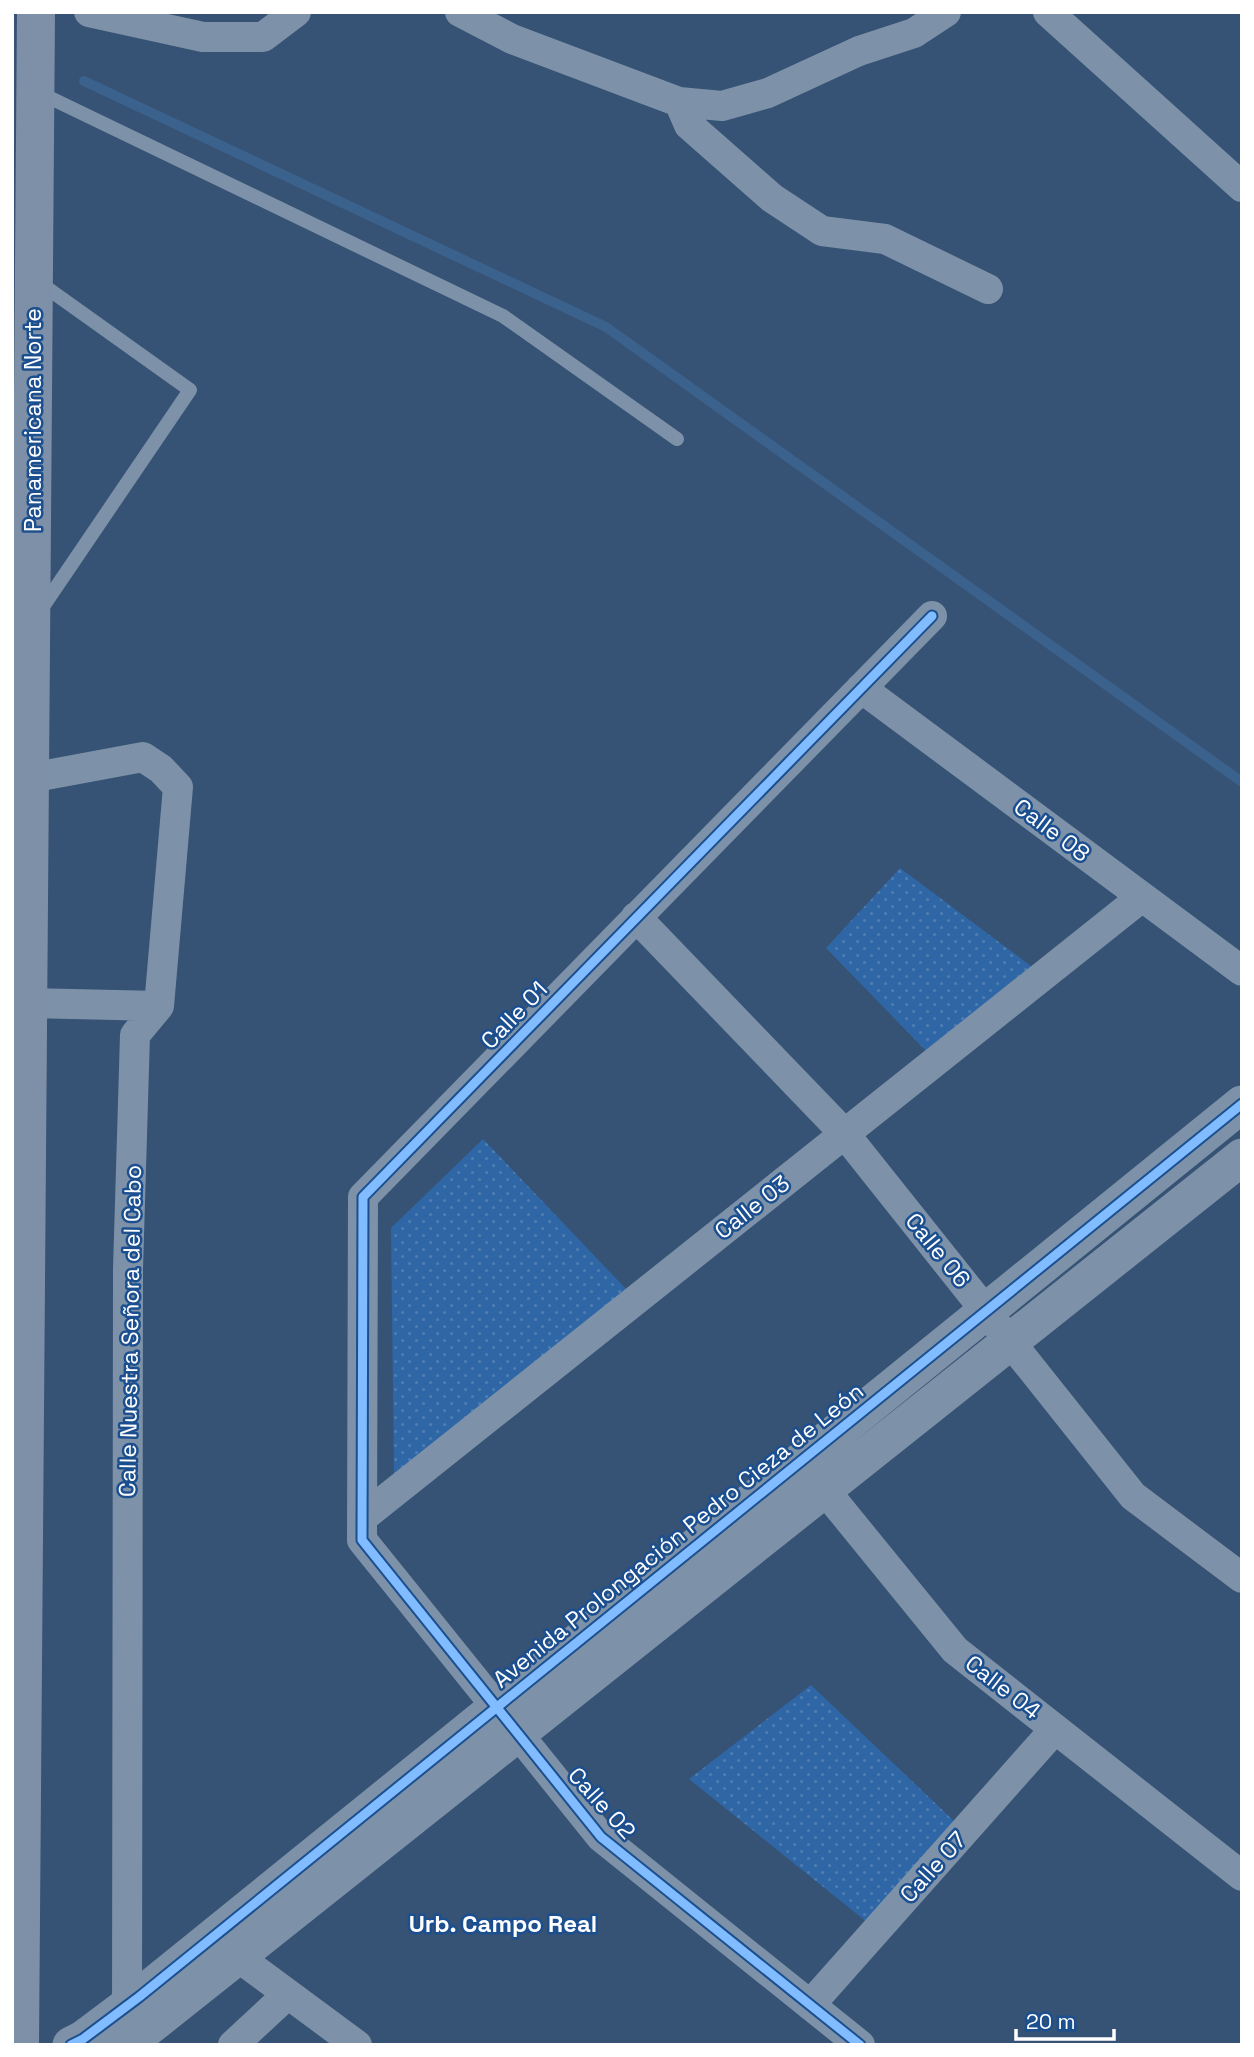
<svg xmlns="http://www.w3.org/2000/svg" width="1254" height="2057" viewBox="0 0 1254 2057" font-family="'Space Grotesk',sans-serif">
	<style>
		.park { fill: url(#park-dots) }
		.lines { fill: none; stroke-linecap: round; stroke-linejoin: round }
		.stream { stroke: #3b618d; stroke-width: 10 }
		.service { stroke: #7d92a8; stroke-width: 14 }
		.minor { stroke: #7d92a8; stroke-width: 30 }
		.tertiary { stroke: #7d92a8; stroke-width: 37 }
		.trunk { stroke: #7e90a7; stroke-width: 38 }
		.cycleway-casing { stroke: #1b4f8f; stroke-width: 13 }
		.cycleway { stroke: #80bcff; stroke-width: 9 }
		.labels { text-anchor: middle; stroke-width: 5; stroke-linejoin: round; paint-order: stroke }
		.street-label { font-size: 23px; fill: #fff; stroke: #1b4f8f }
		.neighbourhood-label { font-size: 24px; font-weight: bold; fill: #fff; stroke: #1b4f8f }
	</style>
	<defs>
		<pattern id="park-dots" width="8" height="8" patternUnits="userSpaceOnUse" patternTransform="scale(1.75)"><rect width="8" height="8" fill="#2f66a5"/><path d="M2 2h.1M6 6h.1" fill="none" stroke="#4e7db2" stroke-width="1.8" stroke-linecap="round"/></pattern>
	</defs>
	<rect width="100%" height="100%" fill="#365274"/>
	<path class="park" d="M900,868L1035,969L930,1055L826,948Z
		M483,1139L629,1292L394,1478L391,1228Z
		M811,1685L956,1823L868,1923L689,1779Z"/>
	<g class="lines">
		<path class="stream" d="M84,81L606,327L1242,782"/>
		<path class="service" d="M40,93L503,316L677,439
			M40,283L190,390L40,611"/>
		<path class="minor" d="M89,12L203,37H263L296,12
			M460,12L512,39L679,102L722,106L768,93L859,51L914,33L946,12
			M1048,12L1242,187
			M679,102L689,125L772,198L822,231L885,239L988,289
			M861,688L1242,971
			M30,778L143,757L161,769L178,787L159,1006L135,1035L128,1269L127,2023
			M636,917L844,1133L1133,1496L1242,1578
			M28,1003L159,1006
			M810,1472L955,1650L1242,1876
			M362,1518L1142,897
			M219,1943L357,2045
			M810,2005L1055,1729
			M233,2045L288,1994
			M860,2045L601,1837L362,1540L363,1197L932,616"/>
		<path class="tertiary" d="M71,2045L83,2039L139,1997L1242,1104
			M126,2045L1242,1157"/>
		<path class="trunk" d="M20,2045L36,12"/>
		<defs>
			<path id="cycleway" d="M71,2045L83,2039L139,1997L1242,1104
				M860,2045L601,1837L362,1540L363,1197L932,616"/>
		</defs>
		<use href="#cycleway" class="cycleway-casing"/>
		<use href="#cycleway" class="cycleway"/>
	</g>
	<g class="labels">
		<g class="street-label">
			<text transform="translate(33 420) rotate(-90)" y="8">Panamericana Norte</text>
			<text transform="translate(1052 830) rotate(37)" y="8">Calle 08</text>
			<text transform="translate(514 1015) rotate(-46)" y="8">Calle 01</text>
			<text transform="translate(752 1207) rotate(-38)" y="8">Calle 03</text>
			<text transform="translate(938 1250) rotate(51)" y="8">Calle 06</text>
			<text transform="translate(130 1331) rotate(-89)" y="8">Calle Nuestra Señora del Cabo</text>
			<text transform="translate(678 1535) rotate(-39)" y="8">Avenida Prolongación Pedro Cieza de León</text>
			<text transform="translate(1003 1687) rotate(38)" y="8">Calle 04</text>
			<text transform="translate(602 1803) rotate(48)" y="8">Calle 02</text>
			<text transform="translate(933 1867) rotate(-48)" y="8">Calle 07</text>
		</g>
		<g class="neighbourhood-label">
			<text x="503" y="1932">Urb. Campo Real</text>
		</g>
	</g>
	<rect width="1254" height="2057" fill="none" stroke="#ffffff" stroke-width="28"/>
	<path d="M1016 2029v10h98v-10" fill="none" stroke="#ffffff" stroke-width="3.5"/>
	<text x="1026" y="2029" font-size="21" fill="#ffffff" stroke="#1b4f8f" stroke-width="5" paint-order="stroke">20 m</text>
</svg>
